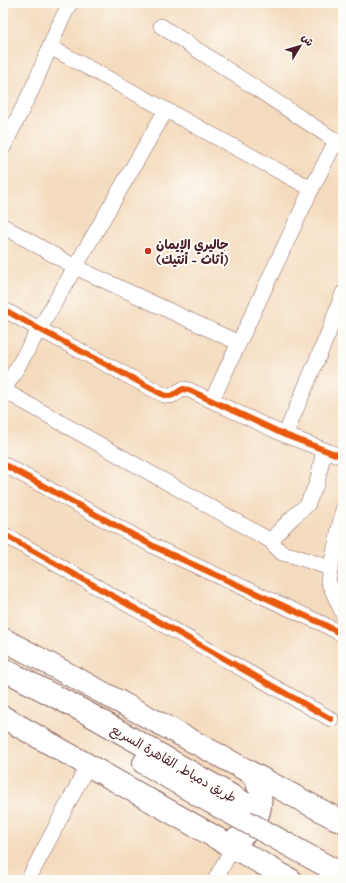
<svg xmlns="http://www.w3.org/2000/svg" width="346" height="883" viewBox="0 0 346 883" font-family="Mynerve,'Playpen Sans Arabic',sans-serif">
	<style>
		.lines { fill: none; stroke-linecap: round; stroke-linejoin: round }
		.street-casing { stroke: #86615e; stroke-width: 16 }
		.highway-casing { stroke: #86615e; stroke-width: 24 }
		.street { stroke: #fff; stroke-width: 15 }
		.highway { stroke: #fff; stroke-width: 22 }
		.highway-bridge-casing { stroke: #86615e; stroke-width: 24; stroke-linecap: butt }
		.highway-bridge { stroke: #fff; stroke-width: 22 }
		.cycleway-casing { stroke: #fdfcf7; stroke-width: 8 }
		.cycleway { stroke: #e8590c; stroke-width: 6 }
		.poi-dot { fill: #c8321e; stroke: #fdfcf7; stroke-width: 1.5 }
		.labels { text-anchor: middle; stroke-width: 4; stroke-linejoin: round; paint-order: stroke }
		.poi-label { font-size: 13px; font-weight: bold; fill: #4a1f2b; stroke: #fdfcf7; text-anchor: start }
		.street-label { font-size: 13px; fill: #4a1f2b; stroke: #fdfcf7 }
	</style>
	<rect width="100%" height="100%" fill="#fdfcf7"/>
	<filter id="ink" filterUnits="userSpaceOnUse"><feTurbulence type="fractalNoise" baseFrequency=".025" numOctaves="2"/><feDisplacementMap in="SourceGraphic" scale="8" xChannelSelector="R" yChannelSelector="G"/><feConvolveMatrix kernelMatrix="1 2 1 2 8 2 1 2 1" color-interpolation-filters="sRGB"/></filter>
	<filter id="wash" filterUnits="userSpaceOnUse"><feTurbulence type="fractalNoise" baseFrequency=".012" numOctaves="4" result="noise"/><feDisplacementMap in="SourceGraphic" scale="16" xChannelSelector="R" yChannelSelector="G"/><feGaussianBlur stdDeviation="0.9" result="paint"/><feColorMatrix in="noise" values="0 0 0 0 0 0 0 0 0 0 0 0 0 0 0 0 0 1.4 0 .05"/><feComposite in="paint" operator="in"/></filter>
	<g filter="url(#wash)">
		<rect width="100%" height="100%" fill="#f4dbbe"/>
	</g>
	<g filter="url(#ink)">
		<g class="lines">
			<defs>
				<path id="street" d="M161,26L336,141L342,146
					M50,47L312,189
					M3,148L35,83L58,27L70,3
					M3,226L75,267L239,343
					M3,309L39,329L164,395C173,398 175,393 183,389L189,390L285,435L343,457
					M3,390L271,541
					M3,392L166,110
					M212,400L310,192L336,141
					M285,435L328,334L343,293
					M324,450L317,483L307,505L292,518L279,531L271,541L274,545L282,553L294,556L330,568
					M3,464L155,547L323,624L343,635
					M343,509L328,581L343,614
					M3,534L331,719
					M28,880L88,765
					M215,880L233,847"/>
				<path id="highway" d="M3,639L335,818L343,821
					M3,669L87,713L206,781
					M3,717L291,880
					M144,763L200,796
					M227,843C258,833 269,803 253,774"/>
			</defs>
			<use href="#street" class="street-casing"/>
			<use href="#highway" class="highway-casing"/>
			<use href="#street" class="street"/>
			<use href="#highway" class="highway"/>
			<defs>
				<path id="highway-bridge" d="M206,781L244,803
					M200,796L343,875"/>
			</defs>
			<use href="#highway-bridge" class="highway-bridge-casing"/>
			<use href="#highway-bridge" class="highway-bridge"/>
			<defs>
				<path id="cycleway" d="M3,309L39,329L164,395C173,398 175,393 183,389L189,390L285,435L343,457
					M3,464L155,547L323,624L343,635
					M3,534L331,719"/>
			</defs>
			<use href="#cycleway" class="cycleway-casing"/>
			<use href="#cycleway" class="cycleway"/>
		</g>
	</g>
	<circle class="poi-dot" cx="148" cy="251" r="4"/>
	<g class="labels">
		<g class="poi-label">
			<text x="156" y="249">جاليري الإيمان<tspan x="156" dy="15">(أثاث - أنتيك)</tspan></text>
		</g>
		<g class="street-label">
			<text transform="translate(174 763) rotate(30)" y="5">طريق دمياط, القاهرة السريع</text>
		</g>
	</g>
	<rect width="346" height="883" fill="none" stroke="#fdfcf7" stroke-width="16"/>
	<g transform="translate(300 46) rotate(52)" stroke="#fdfcf7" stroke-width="3" paint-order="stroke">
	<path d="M0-3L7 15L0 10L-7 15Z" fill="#4a1f2b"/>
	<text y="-6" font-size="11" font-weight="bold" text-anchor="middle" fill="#4a1f2b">ش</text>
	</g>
</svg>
